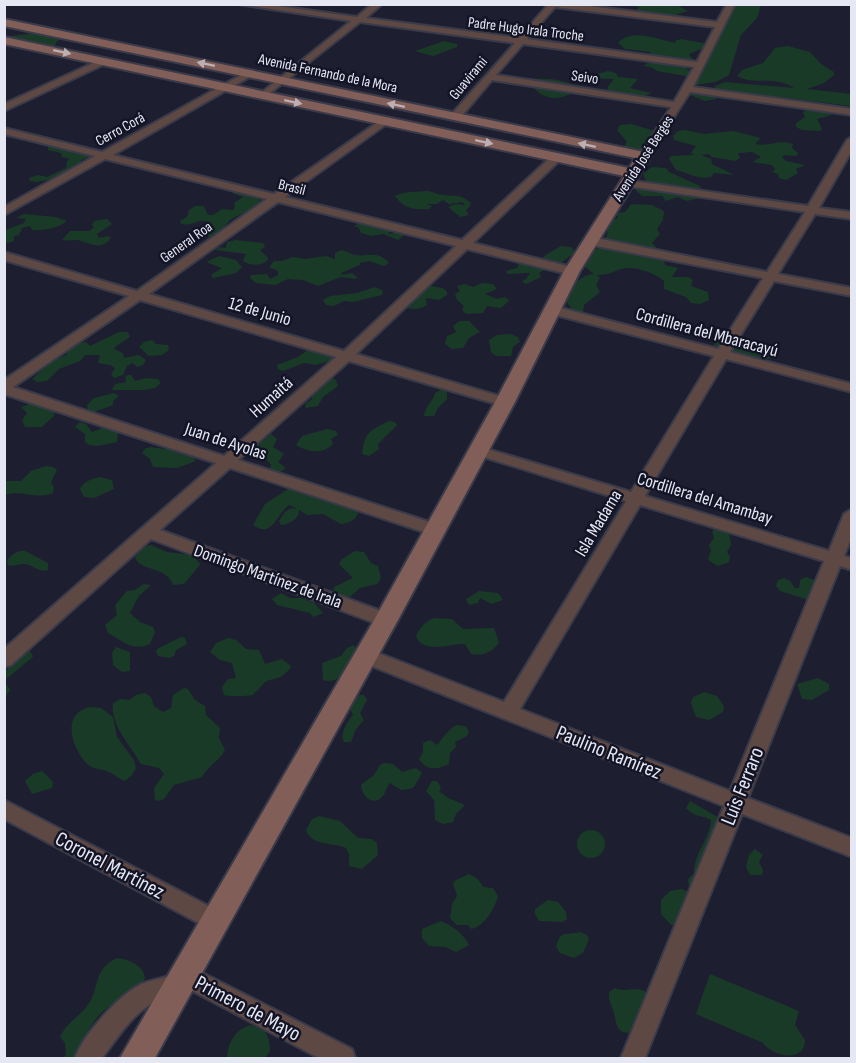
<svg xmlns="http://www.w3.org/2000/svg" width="856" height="1063" viewBox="0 0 856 1063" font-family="'Sofia Sans Condensed',sans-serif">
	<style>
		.green { fill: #1a3a28 }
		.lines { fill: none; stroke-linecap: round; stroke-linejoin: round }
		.minor-casing { stroke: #393a4a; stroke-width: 4 }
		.secondary-casing { stroke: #393a4a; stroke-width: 4 }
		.minor { fill: #5e4843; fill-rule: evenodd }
		.secondary { fill: #815e57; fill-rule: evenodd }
		.oneway { fill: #bdb0b5 }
		.labels { text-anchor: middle; stroke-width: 5; stroke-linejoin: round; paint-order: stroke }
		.far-street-label { font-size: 15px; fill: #e5e7f3; stroke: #131425 }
		.street-label { font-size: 18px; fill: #e5e7f3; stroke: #131425 }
		.near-street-label { font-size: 21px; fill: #e5e7f3; stroke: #131425 }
	</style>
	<rect width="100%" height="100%" fill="#1d1e2f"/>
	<path class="green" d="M630,5H677L688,11L672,16L638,13L636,11L639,7Z
		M735,5H761L757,18L741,35L729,75L716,82L695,85L691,82V77L657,71L651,67L643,66L651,61H668L649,58L647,55L651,52L625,49L618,43C632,27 658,40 676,43L675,41L681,39L704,43L703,48L689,54L695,63L686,69L693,72L714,36L728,22Z
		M39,33L55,34L66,38L57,41L55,46L44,48L15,42L14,38L9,36Z
		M444,41L457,44V47L433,56L415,51Z
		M788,46L810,52L821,64L834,72V75L824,83L807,89L851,94V106L787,98L716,93V99L705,101L690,95L693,92H714L715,86L725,82L794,88C774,75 754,86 737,76L742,70L763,63L775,48Z
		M608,71L616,73L618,77L638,79L630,88L651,93C639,102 623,93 611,93L607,88L614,79L583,78Z
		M536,79C549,78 571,81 581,89C562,99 547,104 531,85Z
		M810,108L827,111L832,115L817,119L822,129L820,131L802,130L796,127V123L805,117L803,112Z
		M631,124L662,133L665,138L654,144L656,146L652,152L644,153L623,148L627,142L617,130L620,125Z
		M685,130L704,134L733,131L761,138L755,144C768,147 779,139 793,144L792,148L798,153L797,156L784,155L782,157L786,161L805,165L796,169L798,173L786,180L779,178L778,174L772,172L775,169L772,165L752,162L761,157L752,152L738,153L740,158L735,161L712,157L709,154L701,155L711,159L712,164L734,175L714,173L711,177C698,180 689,173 676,170L669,159L671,156L694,155L691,153L696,146L674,140L673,136L678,131Z
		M52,144L93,156L81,160V167C67,172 44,185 30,181L29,178L38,175L47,177L66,168L67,161L70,159L62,157L61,153L48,150V147Z
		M652,167L666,168L669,172L702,187L690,190L648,185L643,174Z
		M642,187L700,196V198L687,201L677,197L666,201L662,196H642L635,190Z
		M234,189L249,196L259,197L260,202L248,211L231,219L217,235L208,237L206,232V221C197,219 189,228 180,223V221L187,217L189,210L195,206H204L208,215H213L222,209L233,210L235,207L234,203L243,197L232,193Z
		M428,191C434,192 438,195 444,195C459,197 459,193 472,204L468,205H471L466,210L469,215L460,217L448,207L456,204L465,205L462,202L449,204L443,200L437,204H426L432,206L429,209C415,210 404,209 395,196C404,191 417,192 428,191Z
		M631,204L652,205L664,211L663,220L657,229L660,234L652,243L656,247L654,253L664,259L665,265L678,268L672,277H688L693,280L691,286L708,292L709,300L700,304L691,303L686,297L664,289V281C655,273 634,265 621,269C613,272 607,275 597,275L600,278L596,285L600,292L584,305L583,313L611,323C598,328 577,326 566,316L571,308L567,302C568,289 579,275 594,274L585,267L592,252C608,244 604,245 608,230L604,227L618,217L616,213L625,212Z
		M24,214L56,217L67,221C59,228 42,231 32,230L30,226L22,228L19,235L14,236V241L5,244V230L24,223L26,219L16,218Z
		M107,219L112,224L97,234L99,238L108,236L111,238C100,252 89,242 77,240C72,240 67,241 62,240L70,231H90L94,227L92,225L94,221Z
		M359,223L389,228V234L401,231L407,233L398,240L383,234L372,236L361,233L359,228L354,226Z
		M236,240L263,243L265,247L260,250L268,258L267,261C260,266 250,266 243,261L246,254L215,250L219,247L226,248L227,242Z
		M561,246L571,247L575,252L561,263L542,261L544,256Z
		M341,250C346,251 351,254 356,255C367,257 378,250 389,263L384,266L369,261L360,263V265L341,273L343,275L352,273L357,277L356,279L341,277L318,286L303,280L288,279L275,285L256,283L250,278L251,275L267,274L270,279L278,275V271L269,267L274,261H282L293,257L305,259L326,256L335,259V253Z
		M219,256L236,260L242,267L236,273L213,278L211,275L222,268L208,263V261Z
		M520,261L542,268L544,270L539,273L541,277L526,284L522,281L526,279L530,273L507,274L506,271L517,268Z
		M482,283L493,284L497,289L485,294L497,299L505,297L509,301L501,308L487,306L483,313L466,314L462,310L464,306L457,300L455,294L460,291L457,286L465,284L473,287Z
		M426,285L443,288L447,292V295L439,300L426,298L427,305C417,312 405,309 396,303L403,295Z
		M375,287L383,291L382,295L353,302L344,301L334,306L326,305L323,300L330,296L357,293Z
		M460,321H469L480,332L469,338L463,348L452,349L445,344L447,336L456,332L453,326Z
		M119,332H128L130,337L115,347L114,349L123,353L124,358L139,355L146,360L143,365L137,367L133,363L127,366L123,375L114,378L111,374L115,368L110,365L98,363L100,355H85L80,361L59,369L47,381L37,382L32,379L53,360L67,355L66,350L73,344L86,342L90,346Z
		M511,334L518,337L520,342L513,347L511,356H496L491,352L489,340L497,335Z
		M152,340L156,344L168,345L169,350L162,355L149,356L139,347L144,342Z
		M716,341C729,342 748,338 757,349H771L778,353L770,359H751L712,348Z
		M309,349L332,355V360L316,365L304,363L283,371L278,369L277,365L298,357Z
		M128,375H131L135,381L145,378L158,379L161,383L155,388L144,390H112L115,384L126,382L125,377Z
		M331,377L336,380L338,386L323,397L318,406L306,408L305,404L312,399L311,393Z
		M443,389L447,392V399L438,408L434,416H424C425,406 433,402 435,393Z
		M114,393L119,396L113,401V405L94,412L88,410L87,405L94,398Z
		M36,402L54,408V416L42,427H25L22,420L27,413L21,407Z
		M389,421L395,422L397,425L378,444L379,449L369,456L362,454C365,433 368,431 389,421Z
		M80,422L86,424L92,432L105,427L114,428L118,433L117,442L98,446L89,445L85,442V434L75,427Z
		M327,429L336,431L338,435L331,439L333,444C323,455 307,452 296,445L302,436Z
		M271,434L277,439L273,447L284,454L278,462L286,468L276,475L269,471L271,465L264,456L252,458L255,454L254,448Z
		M152,447C166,451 188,445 196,461L177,468L153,467L150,459L142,453L146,448Z
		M46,466L53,467L57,470L51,482L54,488L53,493C37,500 20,489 5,495V481H21L31,471Z
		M100,477L112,480L114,489L94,498L84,497L80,489C84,481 92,479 100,477Z
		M291,487L358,509C359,519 350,523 341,524L323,514L307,515L299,510C300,518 289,525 281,525L279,521C285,512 287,507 298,509L289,505C276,515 272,539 253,525L265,504Z
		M718,528L729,533L731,545L727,552L730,557L729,562L718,566L708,560L711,550L709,545L714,538L712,531Z
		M151,545L167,552L193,555L200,564L199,566L184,584L173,585C167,566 142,572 135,558L140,548Z
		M25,551L48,563V570C37,573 33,564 24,564C17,564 15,567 8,565L7,560C12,555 17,550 25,551Z
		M355,551L364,552L371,563L378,566L381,578L377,584L360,588L350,597L342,596L333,592L334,587L353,578L339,564L342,559Z
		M806,577L817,581L809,600L780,591L776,586L778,580L784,578L790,581L795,588H799L800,580Z
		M144,584L151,585L139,596L130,613L140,622L153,627L155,632L150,644C132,652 123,641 108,633L105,625L117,615L115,605L127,591L135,590Z
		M479,591L498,593L503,600L492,604L480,598L478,603L469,605L466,599Z
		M281,593L290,598H301L314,603L323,613L313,617L310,613L277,605L272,599Z
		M434,618L452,619L463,629L494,628L499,643C491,653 483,656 471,654L465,644C451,643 423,655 416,636C420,627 425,622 434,618Z
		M181,637L185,638L187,644L176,650L174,656L170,658L158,656L156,651L159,648Z
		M228,638L236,640L246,649L259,650L265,664L282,659L291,666L290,669L281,677L266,681L253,695C248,696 229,697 224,695L222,687L228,679L236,678L232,663L220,660L210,652L216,643Z
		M354,645L357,651C350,664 341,686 323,680L322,663L341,656L347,648Z
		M116,647L130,652V671L122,672L113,665L112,653Z
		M26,649L30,650L33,657L6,679L5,682L10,690L5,698V672L9,667L6,661Z
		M818,678L829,684V690L812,700L802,699L797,684Z
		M184,688L188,689L195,700L205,706L206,715L220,728L219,738L225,750C220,760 209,765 202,777L174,785L164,799L158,801L155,800L154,788L164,774L159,768L141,764C131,746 110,725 113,703L120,699L129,700L136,695L145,693L151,697L154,706L163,712L171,708L173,695Z
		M704,692L717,696L724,706L723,712L709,720L696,717L691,703L693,697Z
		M364,695L367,700L360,713L364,720L356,729L351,742H344C339,735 348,720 353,715L349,707C352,700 355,694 364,695Z
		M90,707L101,708L113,717L117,737L134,760L136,768L132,775L125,781C118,779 115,774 109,772C101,768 93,770 87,764C71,747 61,713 90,707Z
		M457,725L465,726L469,731L467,736L455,742L456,747L450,753L449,764C437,770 426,771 419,759L423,752V743L430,740L437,745C442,739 450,727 457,725Z
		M384,763L393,764L402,772L416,768L422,773L414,787L410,789L401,790L390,783C386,787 386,793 382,797C371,807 362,795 361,785L374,775L380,765Z
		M42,771L53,782L52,788L32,794L25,781L33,774Z
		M432,781H437L441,787L439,791L448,798L465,805L456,814L453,822L443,824L435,820L434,800L426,791Z
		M690,801L719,818L722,838L692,890L689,887L688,879L694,873C693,855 710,839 711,820C703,815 693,817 686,808Z
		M319,816L340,821L358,838L372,839L377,843L378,855L362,869L349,866V854L346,848C332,842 311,846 306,830L312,819Z
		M577 844a14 14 0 1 1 28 0a14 14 0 1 1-28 0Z
		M755,849L763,855L759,862L763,870L762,875H750L746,867L749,855Z
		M469,874L478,879L483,887L493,888L498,896C495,908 484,927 471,929L468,925H457L450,918L452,904L457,896L453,883L456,880Z
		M682,889L690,893L677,925H671L661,914V900L670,891Z
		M548,900L558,902L566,912L567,919L563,922L539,921L535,914V909Z
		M441,921C453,926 463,933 469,945L456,952L445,947L429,946L422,938V929Z
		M580,932L587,935L589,939L583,953L574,958L560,953L556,947C561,929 565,936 580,932Z
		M117,958C126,959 135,962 141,969C157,988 116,1002 106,1009C98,1015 93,1023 88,1031L91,1038L84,1058H63L66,1055L65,1043L60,1037C66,1023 79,1017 88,1005C100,988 92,970 117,958Z
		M710,974L799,1011L795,1025L805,1040C805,1063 773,1057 763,1043L696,1014Z
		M615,988C627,994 640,983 651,996L632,1032C617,1036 616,1023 614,1013C612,1005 608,1001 609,992Z
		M251,1025L265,1031L269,1040L270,1051L265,1058H227C228,1043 235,1029 251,1025Z"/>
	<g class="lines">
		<defs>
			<path id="minor" d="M238,4H264L357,17L372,4H382L366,18L519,38L547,6L545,4H573L717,22L727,4H735L693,87L852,109V115L690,92L649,156L644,159L639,156L671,107L492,80L459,119H451V115L515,43L360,22L264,98L261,97V93L351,21ZM555,7L715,27L697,62L527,39ZM523,44L694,67L674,102L496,75Z
				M104,58L109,61L107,63L4,111V104Z
				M250,70L253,71V75L113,155L274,194L384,118L388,119V123L285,197L462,240L553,155H561V159L473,243L576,268L578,271L572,275L467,249L356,354L510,399L512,402L510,405H500L349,361L238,460L442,526L444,530L442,534H430L230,468L160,530L392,615L395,620L392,625L386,626L380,625L151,539L11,665L4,667V649L216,463L4,394V380L129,296L4,260V252L137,291L267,199L105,159L4,215V207L95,156L4,134V128L102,152ZM278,202L456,246L344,351L149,294ZM140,300L336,357L224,456L13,387Z
				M852,137V150L819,208L852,212V219L815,214L778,274L852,288V296L774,281L730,352L852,384V392L726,359L645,496L829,551L844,514L852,509V536L844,556L852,558V570L840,566L748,798L852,838V857L742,814L645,1058H621L724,806L359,661L357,656L359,651L366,649L373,651L504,702L626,501L474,454L471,451L479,446L484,448L631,492L714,356L548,313L547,310L553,306L718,349L763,278L591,245L585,241L591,237L767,272L805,212L627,186L622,183L627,180L808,206L847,140ZM640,505L824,561L730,791L520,709Z
				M4,800L224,914L227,921L224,928L216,931L208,928L4,819Z
				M185,964L352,1049L355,1058H319L189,989L187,993C177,997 165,998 155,1002C132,1013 117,1039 102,1058H75C83,1035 118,996 141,984C151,980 163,978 173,975L177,967Z"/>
			<path id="secondary" d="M4,19L644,152L651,156L580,271L515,402L398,620L155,1058H120L374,620L495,402L564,271L624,176L4,44V37L629,168L635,158L4,26Z"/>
		</defs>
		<use href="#minor" class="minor-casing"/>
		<use href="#secondary" class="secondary-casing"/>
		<use href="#minor" class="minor"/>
		<use href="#secondary" class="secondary"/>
	</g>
	<defs><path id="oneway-solid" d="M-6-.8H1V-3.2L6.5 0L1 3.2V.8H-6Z" transform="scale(1.5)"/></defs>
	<g class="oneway">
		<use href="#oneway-solid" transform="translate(62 52) rotate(12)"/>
		<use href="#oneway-solid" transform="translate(206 64) rotate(-168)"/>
		<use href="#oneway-solid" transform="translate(293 102) rotate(12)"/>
		<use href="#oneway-solid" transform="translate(396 105) rotate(-168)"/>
		<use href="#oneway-solid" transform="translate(484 142) rotate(12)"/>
		<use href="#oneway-solid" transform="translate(587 145) rotate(-168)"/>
	</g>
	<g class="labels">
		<g class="far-street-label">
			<text transform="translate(526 29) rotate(7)" y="5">Padre Hugo Irala Troche</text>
			<text transform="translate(328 73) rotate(12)" y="5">Avenida Fernando de la Mora</text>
			<text transform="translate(585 77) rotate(8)" y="5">Seivo</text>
			<text transform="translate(468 78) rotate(-50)" y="5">Guavirami</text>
			<text transform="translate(120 129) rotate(-29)" y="5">Cerro Corá</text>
			<text transform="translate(643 158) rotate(-57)" y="5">Avenida José Berges</text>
			<text transform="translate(292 187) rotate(14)" y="5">Brasil</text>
			<text transform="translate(186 242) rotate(-35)" y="5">General Roa</text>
		</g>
		<g class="street-label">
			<text transform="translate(260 311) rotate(16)" y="6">12 de Junio</text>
			<text transform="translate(707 332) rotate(15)" y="6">Cordillera del Mbaracayú</text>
			<text transform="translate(271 397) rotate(-42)" y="6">Humaitá</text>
			<text transform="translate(226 441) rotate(18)" y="6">Juan de Ayolas</text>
			<text transform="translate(705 498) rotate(17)" y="6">Cordillera del Amambay</text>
			<text transform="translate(598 523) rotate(-59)" y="6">Isla Madama</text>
			<text transform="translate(268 576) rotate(20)" y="6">Domingo Martínez de Irala</text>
		</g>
		<g class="near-street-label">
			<text transform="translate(609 752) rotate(22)" y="7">Paulino Ramírez</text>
			<text transform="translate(742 786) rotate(-68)" y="7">Luis Ferraro</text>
			<text transform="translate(110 865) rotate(28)" y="7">Coronel Martínez</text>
			<text transform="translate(248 1008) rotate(28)" y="7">Primero de Mayo</text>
		</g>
	</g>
	<rect width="856" height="1063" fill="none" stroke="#e5e7f3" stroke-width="12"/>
</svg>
